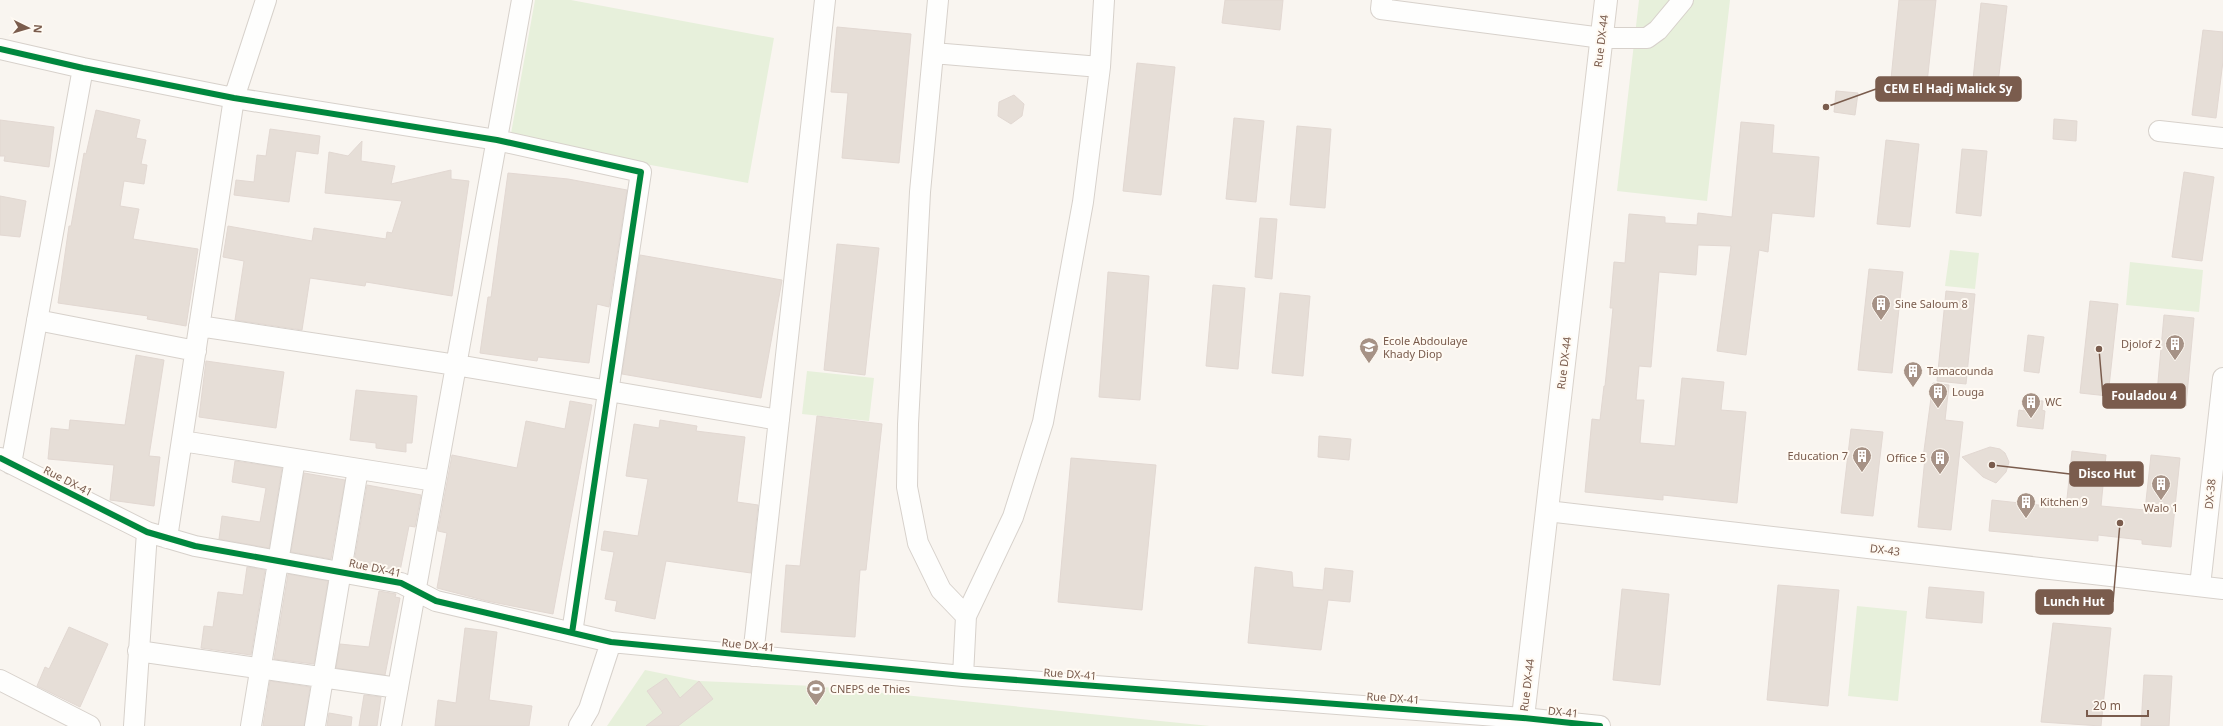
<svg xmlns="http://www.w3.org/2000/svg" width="2223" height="726" viewBox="0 0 2223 726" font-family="'Noto Sans',sans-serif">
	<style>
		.green { fill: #e7f0db }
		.building { fill: #e6ded7; stroke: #e2d8d2 }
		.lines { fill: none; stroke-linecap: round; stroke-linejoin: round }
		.street-casing { stroke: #d7d1cb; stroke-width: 22 }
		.secondary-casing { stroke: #d9d2cb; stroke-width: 24 }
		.street { stroke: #fefefd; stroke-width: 20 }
		.secondary { stroke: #fefefd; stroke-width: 22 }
		.cycleway-casing { stroke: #fffaf3; stroke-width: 8 }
		.cycleway { stroke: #00873e; stroke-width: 6 }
		.labels { text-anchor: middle; stroke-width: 4; stroke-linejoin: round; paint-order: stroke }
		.street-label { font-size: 11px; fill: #7a5c4d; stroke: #fffaf3 }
		.poi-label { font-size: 11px; fill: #7a5c4d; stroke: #fffaf3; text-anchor: start }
		.leader { fill: none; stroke: #7a5c4d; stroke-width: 1.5 }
		.callout-dot { fill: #7a5c4d; stroke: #fffaf3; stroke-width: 1.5 }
		.callout { fill: #7a5c4d; stroke: #7a5c4d; stroke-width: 1.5 }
		.callout-label { font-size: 12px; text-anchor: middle; font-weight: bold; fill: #fff }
	</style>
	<rect width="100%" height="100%" fill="#f9f5f0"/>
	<path class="green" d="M535,0H571L774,38L748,183L510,139Z
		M1639,0H1730L1707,201L1617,191Z
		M1950,250L1979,253L1975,289L1945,286Z
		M2130,262L2203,270L2199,312L2126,305Z
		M807,371L874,378L869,421L802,414Z
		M1857,606L1907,611L1898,701L1848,696Z
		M645,670L699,681L814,686L1210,726H607Z"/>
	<path class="building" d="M1225,0H1283L1280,30L1222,23Z
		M1899,0H1936L1927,83L1891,79Z
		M1981,3L2007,6L1997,92L1972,89Z
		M837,27L911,34L899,163L842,158L848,93L831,92Z
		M2203,30L2223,32V61L2216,118L2192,115Z
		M1137,63L1175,67L1161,195L1123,191Z
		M1836,91L1858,93L1855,115L1834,112Z
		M1014,95L1024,104L1022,116L1011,124L998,116L999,102Z
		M96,110L140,120L136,138L146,140L141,164L147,165L144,184L124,181L120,206L139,209L133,239L198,249L186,326L147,319L148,316L58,303L69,226H71L84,153L86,154Z
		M1234,118L1264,121L1256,202L1226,199Z
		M2054,119L2077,121L2076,141L2053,139Z
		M0,120L54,127L49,167L4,161L5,156H0Z
		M1741,122L1774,125L1772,153L1819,157L1814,217L1772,213L1768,252L1759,250L1746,355L1717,351L1731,246L1698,245L1696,275L1659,272L1651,367L1639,366L1636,400H1644L1640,443L1675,446L1682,378L1724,382L1721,410L1746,412L1737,503L1663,495V500L1585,492L1592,419L1600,420L1604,386H1605L1613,308H1610L1614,262L1625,263L1629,214L1665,217V223L1697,225L1698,213L1732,217Z
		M1297,126L1331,129L1325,208L1290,205Z
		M270,129L320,136L318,154L296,151L289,202L234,195L236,180L254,182L257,155L266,156Z
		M1886,140L1919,144L1910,227L1877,224Z
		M362,141L361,161L395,166L391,184L451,170V179L469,181L452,296L366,282L365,286L310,278L302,330L235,320L244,261L223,257L228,226L312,241L314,228L386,239L387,232L392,233L402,201L325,193L329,152L348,156Z
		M1962,149L1987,151L1981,216L1956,213Z
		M2184,172L2214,177L2202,261L2172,257Z
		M508,173L568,179L627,190L609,307L597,304L589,363L538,357L537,361L480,353L488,297H491Z
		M0,196L26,201L20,237L0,235Z
		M1260,218L1277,219L1272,279L1255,277Z
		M837,244L879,248L865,375L824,370Z
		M640,255L782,280L761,398L622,374Z
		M1869,269L1903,272L1892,373L1858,370Z
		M1108,272L1149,276L1140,400L1099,397Z
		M1213,285L1245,288L1238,369L1206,366Z
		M1946,291L1975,294L1966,384L1937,381Z
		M1280,293L1310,296L1303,376L1272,373Z
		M2090,301L2118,304L2108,396L2080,393Z
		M2164,315L2194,318L2186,406L2156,404Z
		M2028,335L2044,337L2039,373L2024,371Z
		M136,355L164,360L149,456L160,457L154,506L110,500L114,465L48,459L51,428L69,430L70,420L125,425Z
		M206,361L284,372L276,428L199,417Z
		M1933,383L1949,385L1945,420L1963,422L1951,530L1918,527L1925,458H1923Z
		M356,390L417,396L412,443H406V452L376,448V443L350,440Z
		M2025,399L2043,401L2042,410L2045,411L2043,429L2017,426L2019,410L2024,411Z
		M570,401L592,405L553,614L487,601L437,588L447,533L438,531L452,455L517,468L526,421L565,429Z
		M817,416L882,424L866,570H860L855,637L781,632L786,565L800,566Z
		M660,420L697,426L696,431L745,437L737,502L758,505L751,573L666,561L655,619L615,611L617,601L605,599L614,552L601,550L604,531L638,536L648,479L626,476L634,424L659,428Z
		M1851,429L1883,432L1873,516L1841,513Z
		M1319,436L1351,439L1349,460L1318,457Z
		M1990,447L2000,449L2005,453L2009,462L2006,472L1996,483L1983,477L1962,457Z
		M2072,451L2106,455L2101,506L2145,510L2151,455L2180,458L2171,547L2142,544V540L2098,535V541L1989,531L1992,500L2066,508Z
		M1071,458L1156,465L1142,610L1058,602Z
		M235,461L282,468L269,548L219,539L222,516L260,522L266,488L232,482Z
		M304,473L345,480L331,559L291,552Z
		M367,485L421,495L415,527L409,526L400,571L354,563Z
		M247,567L265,570L251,655L201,648L204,626L213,627L218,592L243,595Z
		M1255,567L1292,572L1293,587L1323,590L1325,568L1353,571L1350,602L1328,600L1321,650L1248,643Z
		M288,574L328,581L314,664L274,659Z
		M1778,585L1839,590L1828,706L1767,700Z
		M1929,587L1984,592L1982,623L1926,618Z
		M1622,589L1669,594L1660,685L1613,680Z
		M379,591L396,594L395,597L400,598L385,675L336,668L340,644L369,647Z
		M2053,623L2111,628L2101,726L2041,722Z
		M69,627L108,644L80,707L37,686L45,667L49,669Z
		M465,628L497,632L489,700L532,706L529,726H435L438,700L456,703Z
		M2144,675L2172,676L2169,726H2141Z
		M666,678L680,698L699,681L713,699L678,726H646L663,713L647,691Z
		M270,681L310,687L304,726H263Z
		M364,695L381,697L377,726H359Z
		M329,713L352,717L351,726H327Z"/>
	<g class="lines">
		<defs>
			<path id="street" d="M938,0L920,192L908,424L907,487L918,543L941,590L966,616
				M1382,0L1381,9L1602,38H1647L1658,30L1683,0
				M0,49L83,68L234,98L497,140L641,172L572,633
				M933,53L1100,67
				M2159,131L2223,138
				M37,320L196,351
				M199,326L456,365L779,420
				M182,441L435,481
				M0,458L147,532L195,546L401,583L436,601L611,642L963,676L1523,718L1600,726
				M11,464L83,68
				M1547,511L2223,589
				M167,538L234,98L266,0
				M2200,586L2223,378
				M138,651L398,688
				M753,656L825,0
				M963,676L966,616L1013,517L1043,422L1083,202L1100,67L1104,0
				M0,680L90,726
				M134,726L147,532
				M251,726L295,459
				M315,726L358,469
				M391,726L522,0
				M579,726L589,709L611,642"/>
			<path id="secondary" d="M1522,726L1606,0"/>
		</defs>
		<use href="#street" class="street-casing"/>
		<use href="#secondary" class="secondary-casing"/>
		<use href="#street" class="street"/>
		<use href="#secondary" class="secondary"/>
		<defs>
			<path id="cycleway" d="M0,49L83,68L234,98L497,140L641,172L572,633
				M0,458L147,532L195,546L401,583L436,601L611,642L963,676L1523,718L1600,726"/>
		</defs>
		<use href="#cycleway" class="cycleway-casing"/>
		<use href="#cycleway" class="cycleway"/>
	</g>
	<defs>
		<symbol id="building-pin" viewBox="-11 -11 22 30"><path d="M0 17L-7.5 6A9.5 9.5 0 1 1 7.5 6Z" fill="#a69286" stroke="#fffaf3"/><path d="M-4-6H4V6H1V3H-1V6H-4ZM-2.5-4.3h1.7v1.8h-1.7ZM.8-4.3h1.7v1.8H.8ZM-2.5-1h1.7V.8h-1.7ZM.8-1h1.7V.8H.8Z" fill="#fff"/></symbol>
		<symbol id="school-pin" viewBox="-11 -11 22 30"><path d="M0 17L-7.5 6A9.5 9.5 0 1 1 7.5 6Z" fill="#a69286" stroke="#fffaf3"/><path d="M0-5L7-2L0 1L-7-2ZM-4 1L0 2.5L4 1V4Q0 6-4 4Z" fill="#fff"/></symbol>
		<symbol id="stadium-pin" viewBox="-11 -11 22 30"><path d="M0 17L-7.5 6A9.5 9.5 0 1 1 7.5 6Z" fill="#a69286" stroke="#fffaf3"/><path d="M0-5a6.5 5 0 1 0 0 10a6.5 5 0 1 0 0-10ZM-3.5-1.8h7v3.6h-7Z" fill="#fff"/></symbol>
	</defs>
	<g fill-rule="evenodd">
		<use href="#building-pin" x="1870" y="293" width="22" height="30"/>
		<use href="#building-pin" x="2164" y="333" width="22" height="30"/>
		<use href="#school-pin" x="1358" y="336" width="22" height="30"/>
		<use href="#building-pin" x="1902" y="360" width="22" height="30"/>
		<use href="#building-pin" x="1927" y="381" width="22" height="30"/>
		<use href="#building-pin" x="2020" y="391" width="22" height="30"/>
		<use href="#building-pin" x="1851" y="445" width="22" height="30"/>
		<use href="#building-pin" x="1929" y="447" width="22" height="30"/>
		<use href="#building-pin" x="2150" y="473" width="22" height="30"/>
		<use href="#building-pin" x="2015" y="491" width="22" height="30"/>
		<use href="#stadium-pin" x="805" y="678" width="22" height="30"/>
	</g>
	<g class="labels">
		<g class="street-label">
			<text transform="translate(1601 41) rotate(-83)" y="4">Rue DX-44</text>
			<text transform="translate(1564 363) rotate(-83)" y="4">Rue DX-44</text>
			<text transform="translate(68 481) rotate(27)" y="4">Rue DX-41</text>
			<text transform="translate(2210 494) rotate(-84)" y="4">DX-38</text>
			<text transform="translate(1885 550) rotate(7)" y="4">DX-43</text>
			<text transform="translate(375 568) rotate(12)" y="4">Rue DX-41</text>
			<text transform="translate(748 645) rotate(6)" y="4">Rue DX-41</text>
			<text transform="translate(1070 674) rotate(4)" y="4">Rue DX-41</text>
			<text transform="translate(1527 685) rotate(-83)" y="4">Rue DX-44</text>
			<text transform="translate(1393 698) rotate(4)" y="4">Rue DX-41</text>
			<text transform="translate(1563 712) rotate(6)" y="4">DX-41</text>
		</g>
		<g class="poi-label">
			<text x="1895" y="308">Sine Saloum 8</text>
			<text x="1383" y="345">Ecole Abdoulaye<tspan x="1383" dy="13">Khady Diop</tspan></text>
			<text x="2161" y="348" text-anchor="end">Djolof 2</text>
			<text x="1927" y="375">Tamacounda</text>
			<text x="1952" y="396">Louga</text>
			<text x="2045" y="406">WC</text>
			<text x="1848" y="460" text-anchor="end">Education 7</text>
			<text x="1926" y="462" text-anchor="end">Office 5</text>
			<text x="2040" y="506">Kitchen 9</text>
			<text x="2161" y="512" text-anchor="middle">Walo 1</text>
			<text x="830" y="693">CNEPS de Thies</text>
		</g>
	</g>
	<path class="leader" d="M1826 107L1876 89M2099 349L2103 396M1992 465L2070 474M2120 523L2113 602"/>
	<g class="callout-dot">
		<circle cx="1826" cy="107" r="4"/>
		<circle cx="2099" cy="349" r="4"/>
		<circle cx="1992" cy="465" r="4"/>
		<circle cx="2120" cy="523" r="4"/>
	</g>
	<g class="callout">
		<rect x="1876" y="77" width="145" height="24" rx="4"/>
		<rect x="2103" y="384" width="82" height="24" rx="4"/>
		<rect x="2070" y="462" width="73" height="24" rx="4"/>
		<rect x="2036" y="590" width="77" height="24" rx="4"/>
	</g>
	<g class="callout-label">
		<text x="1948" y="93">CEM El Hadj Malick Sy</text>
		<text x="2144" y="400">Fouladou 4</text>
		<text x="2107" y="478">Disco Hut</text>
		<text x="2074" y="606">Lunch Hut</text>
	</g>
	<g transform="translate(28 28) rotate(95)" stroke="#fffaf3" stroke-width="3" paint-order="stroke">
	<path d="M0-3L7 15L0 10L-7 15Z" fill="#7a5c4d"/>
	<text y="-6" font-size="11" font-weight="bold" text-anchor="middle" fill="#7a5c4d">N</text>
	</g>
	<path d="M2087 710v6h61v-6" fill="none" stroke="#7a5c4d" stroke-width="2"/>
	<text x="2093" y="710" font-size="12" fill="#7a5c4d" stroke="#fffaf3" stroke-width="3" paint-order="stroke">20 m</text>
</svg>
